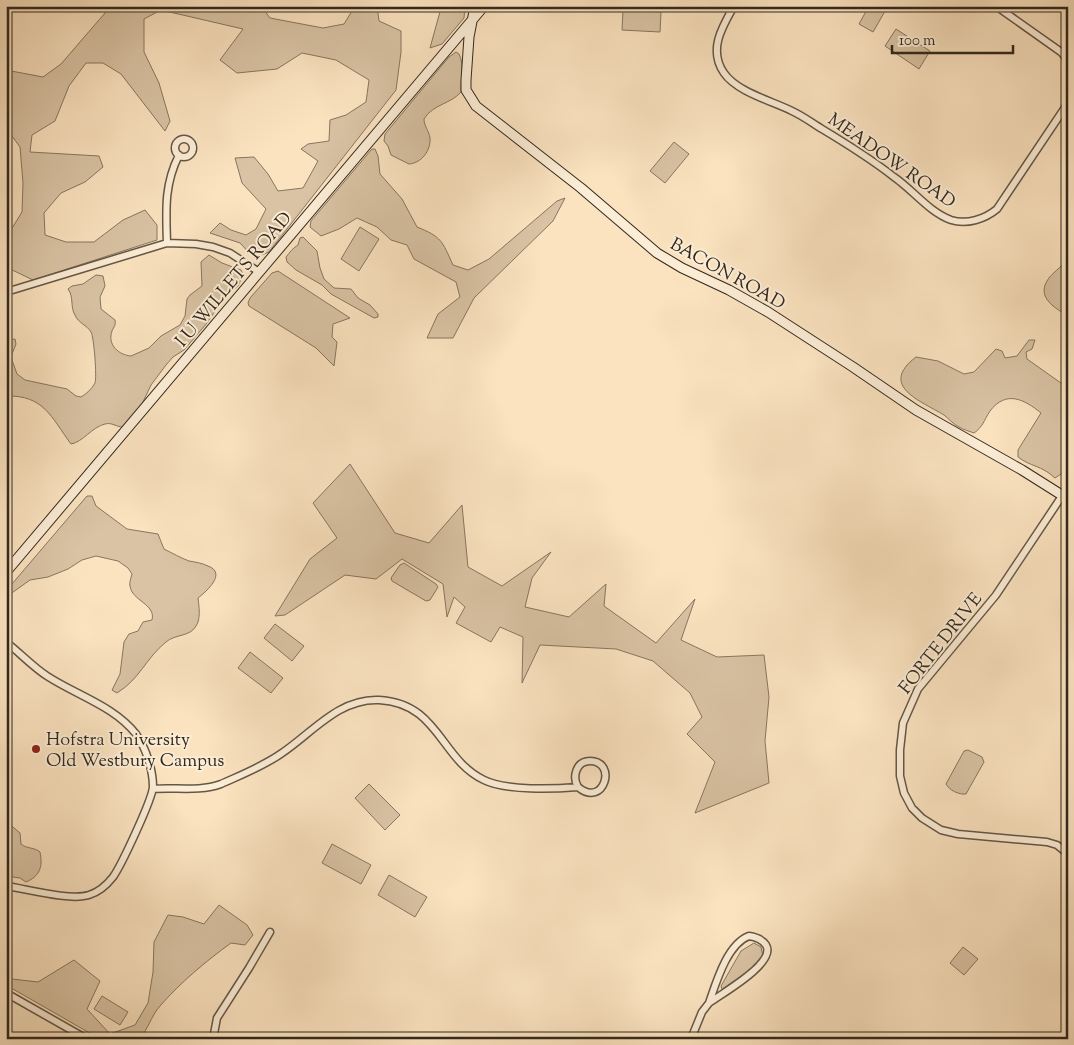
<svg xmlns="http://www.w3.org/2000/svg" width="1074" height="1045" viewBox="0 0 1074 1045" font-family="'Sorts Mill Goudy',serif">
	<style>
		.green { fill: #d9c3a4; stroke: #867660 }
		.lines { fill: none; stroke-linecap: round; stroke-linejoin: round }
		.street-casing { stroke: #645746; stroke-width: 9 }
		.secondary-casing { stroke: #32281d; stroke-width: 11 }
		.street { stroke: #fcedd6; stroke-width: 6 }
		.secondary { stroke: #fcedd6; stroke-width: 9 }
		.poi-dot { fill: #8f2418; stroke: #fcedd6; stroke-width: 2 }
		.labels { text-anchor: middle; stroke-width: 4; stroke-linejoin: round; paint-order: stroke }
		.street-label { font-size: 18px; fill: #32281d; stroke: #fcedd6 }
		.poi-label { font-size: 18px; fill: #32281d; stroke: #fcedd6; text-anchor: start }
	</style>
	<rect width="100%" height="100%" fill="#fbe3c0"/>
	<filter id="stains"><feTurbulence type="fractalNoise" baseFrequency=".004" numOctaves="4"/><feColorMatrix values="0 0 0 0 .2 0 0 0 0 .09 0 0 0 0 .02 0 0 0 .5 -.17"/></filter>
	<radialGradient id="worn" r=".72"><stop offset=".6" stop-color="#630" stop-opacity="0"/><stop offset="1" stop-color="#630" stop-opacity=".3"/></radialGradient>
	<path class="green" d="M111,6H261L270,18L323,28L344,24L355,6H377L379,21L401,31V52L396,90L269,252L254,258L240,243L210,233L220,223L231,230L246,235L256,229L266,209L242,183L235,158L254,157L268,174L278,191L303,188L318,161L301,149L308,144L329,141L330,120L346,115L366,102L369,80L336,60L302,53L277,69L237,73L220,60L243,29L161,10L144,19V52L159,83L170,121L165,131L121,74L103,63H86L69,86L55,121L32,135L30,152L99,156L103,167L85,182L61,193L44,213L45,235L66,242H94L123,220L145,210L157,225V240L33,280L6,267V238L22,212L23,183L20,147L6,128V70L43,77L61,64Z
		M440,6H465L464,18L442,44L430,48L441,8Z
		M869,6H888L873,32L859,24Z
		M623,10L661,12L660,32L622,30Z
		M896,29L930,51L919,69L885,46Z
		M456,52L459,54C465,66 460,80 461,92C451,104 433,104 424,119C424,126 429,131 430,138C431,150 422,163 409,164L391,155L388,146L384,141L385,134L449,57Z
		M674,142L689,154L665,183L650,171Z
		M372,149H375L378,156L380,174L402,199L417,227C442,237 442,241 453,265L468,270L489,259L557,201L565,198L553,221L474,298L453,338H427L438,314L460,297L456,282L414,259L407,245L391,240L377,227L357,218L339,229L321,236L310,227L311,221Z
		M360,227L379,239L359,271L341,259Z
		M303,237L317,251L320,268L324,279L334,288L351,289L358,298L370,305L378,314V317L374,318L331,294L322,285L296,270L287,262L286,257C290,252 293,248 298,245L300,238Z
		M209,255L222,263L241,270L243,275L238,286L225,296L207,323L184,350L173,357L166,365L151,385L141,406L123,427C116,427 112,422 105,424C92,427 83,442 71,444C51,417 44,395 6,396V342L9,340L15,339L16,344L12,354V360L17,374L25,380L67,389L76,396L81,397C86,394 92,389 95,383C97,377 94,337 91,332C87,325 78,323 75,315C70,307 74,297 68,289L72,286L83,284L96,275L103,276L105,286L100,297L101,309L115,320C116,326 114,326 112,331C107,345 119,355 131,356L149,348L161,336L180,325L185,316L187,299L190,295L202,286L201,262Z
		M1068,257V316C1055,308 1037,298 1047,281C1051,273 1062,268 1068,257Z
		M278,271L350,318L333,324L332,337L337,342L334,366L316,348L249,306L248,303L250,298L272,273Z
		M1029,340H1035L1032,349L1026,352L1027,359L1068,388V464L1064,472L1055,478C1041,465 1031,467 1018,457V450L1041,413C1024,399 1006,390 990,411C984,420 983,427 974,433C969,431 964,430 959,427C953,424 949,419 944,415C921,401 878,386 916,357L938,361L964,374L974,372L996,349L1002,351L1005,358L1017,356Z
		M350,464L395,533L429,543L462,505L468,567L502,586L551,552L532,578L525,607L569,617L606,584L604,606L656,643L695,599L681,640L717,657L764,655L769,697L765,741L769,783L695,813L715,762L687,734L702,717L690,693L653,661L616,649L540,645L522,683L523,637L500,627L491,642L456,623L465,607L454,597L447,617L443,584L402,559L376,579L345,575L285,615L275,616L310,559L337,538L313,503Z
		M87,496H92L96,506L127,529L158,534L164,549C172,553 181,558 189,561C195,562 202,563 208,566C227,573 207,591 198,598C199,606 201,619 196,626C190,637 175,634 166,642C146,658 140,679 117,693L112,690L120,674L124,642L129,634L138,631L143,622L152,620C156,604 132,601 130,586C129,583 131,578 132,574L128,568L118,561L96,556L82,560L68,569L48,577L30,580L9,595L6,591Z
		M404,563L436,584L438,587L430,600L426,601L392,581L391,578L400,565Z
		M275,624L304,646L292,661L264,638Z
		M250,652L283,678L271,693L238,668Z
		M968,750L982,757L984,762L966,794C959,795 949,790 946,784L964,751Z
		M369,784L400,815L385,830L355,798Z
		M6,811L7,822L20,833L21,844C27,849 34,847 40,852C43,867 40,876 26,882L20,878L6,876Z
		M332,844L371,865L361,884L322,863Z
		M389,875L427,897L415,917L378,895Z
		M219,905L247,925L253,935L245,945L231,943C205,962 181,982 160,1006C151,1016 148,1030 139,1039H100L6,985V976L12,979L38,982L74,960L100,981L87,1009L110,1034L135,1025L148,1003L153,972L154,942L168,915L183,917L204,924Z
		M754,943L761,947L763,957L757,965L722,989L721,986L741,951Z
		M963,947L978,959L964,975L950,963Z
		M102,996L128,1012L120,1025L94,1009Z"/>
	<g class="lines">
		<defs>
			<path id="street" d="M734,6C722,27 708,50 724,73C737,92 772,101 792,111C803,116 812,123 822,129C847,144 871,159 894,177C913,190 929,212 951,220C967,225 985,219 997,209L1068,103
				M996,6L1061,52L1068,60
				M175 148a9 9 0 1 1 18 0a9 9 0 1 1-18 0Z
				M167,243C166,210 164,185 179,155
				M6,292L167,243L196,244L213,247L230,253L259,272
				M1062,496L996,595L918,689L903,723L900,750V776L904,793L912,808L922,818L941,830L958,834L1047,842L1057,845L1068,854
				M6,642C20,653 33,667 47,676C76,695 114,706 136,734C146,748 153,770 153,787C152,800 121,866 113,877C106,886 99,892 89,895C70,901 27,889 6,886
				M153,789C175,787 199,792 221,784C241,775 264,766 282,753C312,733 339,698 379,700C439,703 440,759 484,780C506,791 554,789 578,787C604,809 618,761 590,761C576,761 572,777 578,787
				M749,936C756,937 762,939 766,945C777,963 721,994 709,1003C716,983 727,944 749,936Z
				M6,993L87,1039
				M213,1039L217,1018L249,968L270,932
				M691,1039L702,1012L709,1003"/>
			<path id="secondary" d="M475,6L469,37L466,80V90L476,106L581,188L657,253L682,268L729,290L768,312L853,367L916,410L1022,470L1068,499
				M6,572L484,6"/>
		</defs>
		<use href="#street" class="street-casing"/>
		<use href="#secondary" class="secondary-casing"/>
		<use href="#street" class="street"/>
		<use href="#secondary" class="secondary"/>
	</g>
	<circle class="poi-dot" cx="36" cy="749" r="5"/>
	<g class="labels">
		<g class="street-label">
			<text transform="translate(892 160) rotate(35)" y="6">MEADOW ROAD</text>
			<text transform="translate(728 273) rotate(29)" y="6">BACON ROAD</text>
			<text transform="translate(233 279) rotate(-50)" y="6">I U WILLETS ROAD</text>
			<text transform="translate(940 643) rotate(-52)" y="6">FORTE DRIVE</text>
		</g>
		<g class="poi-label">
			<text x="46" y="745">Hofstra University<tspan x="46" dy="21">Old Westbury Campus</tspan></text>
		</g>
	</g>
	<rect width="1074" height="1045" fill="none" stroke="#fbe3c0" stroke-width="25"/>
	<rect x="8" y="8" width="1059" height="1030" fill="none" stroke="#32281d" stroke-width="2.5"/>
	<rect x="12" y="12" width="1049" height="1020" fill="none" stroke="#32281d"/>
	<path d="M892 45v8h121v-8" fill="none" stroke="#32281d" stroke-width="2.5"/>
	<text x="899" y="45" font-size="15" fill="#32281d" stroke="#fcedd6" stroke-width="4" paint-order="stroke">100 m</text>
	<rect width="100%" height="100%" filter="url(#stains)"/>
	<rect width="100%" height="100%" fill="url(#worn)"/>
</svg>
